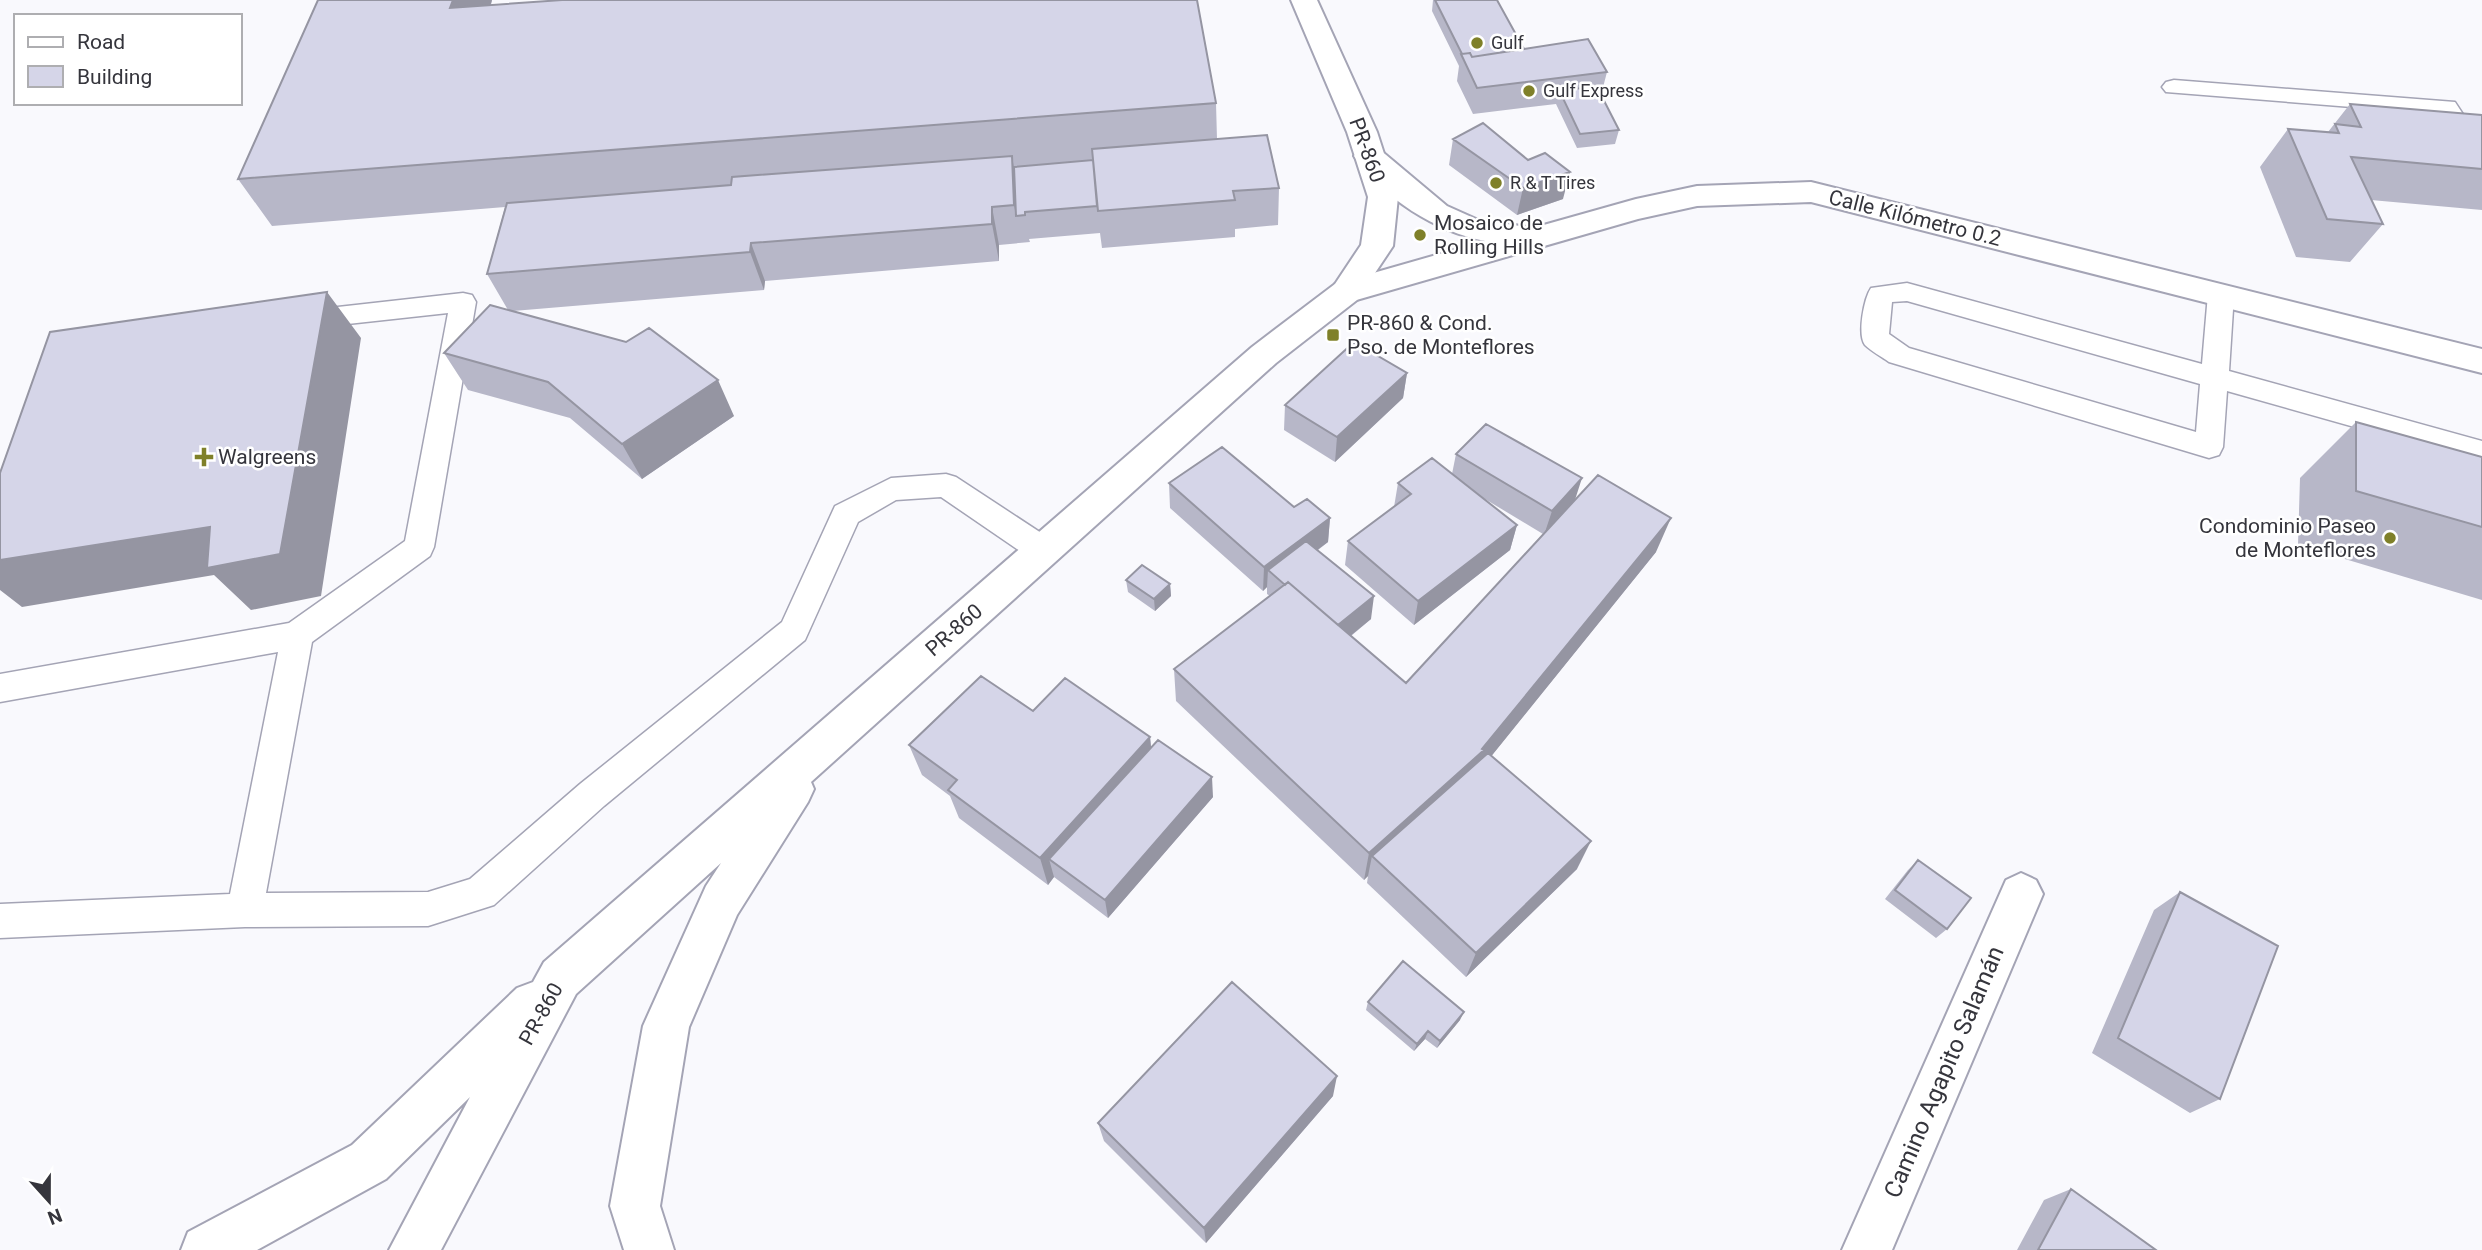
<svg xmlns="http://www.w3.org/2000/svg" width="2482" height="1250" viewBox="0 0 2482 1250" font-family="Roboto,sans-serif">
	<style>
		.lines { fill: none; stroke-linecap: round; stroke-linejoin: round }
		.service-casing { stroke: #a4a4b5; stroke-width: 3 }
		.minor-casing { stroke: #a4a4b5; stroke-width: 4 }
		.tertiary-casing { stroke: #a4a4b5; stroke-width: 4 }
		.service { fill: #fff; fill-rule: evenodd }
		.minor { fill: #fff; fill-rule: evenodd }
		.tertiary { fill: #fff; fill-rule: evenodd }
		.wall { fill: #b7b7c8 }
		.shaded-wall { fill: #9595a2 }
		.building { fill: #d5d5e8; stroke: #9595a2; stroke-width: 2 }
		.poi-dot { fill: #7f8029; stroke: #fff; stroke-width: 2.5 }
		.labels { text-anchor: middle; stroke-width: 5; stroke-linejoin: round; paint-order: stroke }
		.far-poi-label { font-size: 18px; fill: #35353c; stroke: #fff; text-anchor: start }
		.street-label { font-size: 21px; fill: #35353c; stroke: #fff }
		.poi-label { font-size: 21px; fill: #35353c; stroke: #fff; text-anchor: start }
		.near-street-label { font-size: 24px; fill: #35353c; stroke: #fff }
	</style>
	<rect width="100%" height="100%" fill="#f9f9fd"/>
	<g class="lines">
		<defs>
			<path id="service" d="M2174,80L2455,102L2482,143V170L2473,167L2439,114L2166,92L2162,87L2166,82Z
				M1907,283L2202,364L2208,294L2212,288L2221,285L2230,288L2234,294L2229,371L2482,441V463L2227,391L2223,447L2219,455L2209,458L1889,362C1882,357 1871,351 1865,345C1857,335 1864,298 1871,288ZM1907,301L2200,384L2196,432L1909,348L1889,334L1892,302Z
				M463,293L472,295L476,302L434,547L430,556L312,642L266,893L428,892L470,879L580,784L782,622L835,506L891,478L946,474L956,477L1055,542L1059,551L1055,560L1044,563L1033,560L941,497L896,500L858,522L805,640L604,806L494,905L428,926L245,927L0,938V904L230,894L278,652L0,702V674L289,623L405,541L448,313L302,329L293,327L289,320L293,313L302,311Z"/>
			<path id="minor" d="M1369,147L1379,149L1447,206L1476,219L1533,228L1636,199L1697,186L1811,182L2482,349V373L1811,202L1697,206L1638,219L1346,303L1335,300L1330,292L1335,284L1485,241C1437,232 1382,198 1354,156L1359,149Z
				M2021,873L2036,880L2043,894L1892,1250H1842L2006,880Z"/>
			<path id="tertiary" d="M1291,0H1317L1377,132L1398,197L1393,246L1357,300L1276,363L811,782L814,789L808,802L737,915L689,1027L660,1206L674,1250H624L610,1206L643,1026L706,886L721,863L576,994L441,1250H389L470,1097L386,1179L257,1250H181L188,1232L352,1145L517,988L533,982L544,962L1252,347L1335,284L1361,245L1368,197L1347,132Z"/>
		</defs>
		<use href="#service" class="service-casing"/>
		<use href="#minor" class="minor-casing"/>
		<use href="#tertiary" class="tertiary-casing"/>
		<use href="#service" class="service"/>
		<use href="#minor" class="minor"/>
		<use href="#tertiary" class="tertiary"/>
	</g>
	<path class="wall" d="M492,0L491,5L1216,103L1217,139L1279,188L1278,225L1235,229V237L1102,248L1100,233L1029,239L1030,242L999,245V261L765,281L764,290L513,311L734,416L642,479L570,418L468,390L444,353L508,310L487,274L505,207L272,226L238,179Z
		M1433,0H1497L1524,49L1607,72L1601,95L1619,130L1615,144L1577,148L1556,104L1473,114L1457,81L1459,66L1432,11Z
		M2350,104L2482,115V210L2371,200L2383,224L2350,262L2296,257L2260,167L2288,129L2328,132Z
		M1453,139L1563,199L1517,215L1449,165Z
		M1407,373L1403,398L1335,462L1284,430L1285,405Z
		M2356,422L2482,457V600L2298,545L2300,478Z
		M1456,454L1575,500L1656,552L1491,756L1577,869L1466,977L1367,883L1368,876L1364,880L1176,701L1174,669L1270,596L1267,594V587L1263,591L1170,508L1169,483L1294,507L1330,518L1328,542L1318,550L1371,619L1351,636L1406,683L1543,534L1480,496L1517,525L1510,550L1414,625L1345,565L1348,541L1394,507L1398,483L1452,474Z
		M1126,580L1170,584L1171,596L1155,611L1128,592Z
		M1033,711L1150,737L1151,747L1213,797L1108,918L1054,877L1048,885L959,818L950,796L922,775L909,745Z
		M1918,860L1947,929L1936,938L1885,899L1908,870Z
		M2180,892L2220,1099L2190,1113L2092,1053L2154,910Z
		M1368,1002L1460,1020L1437,1048L1425,1039L1414,1051L1366,1010Z
		M1333,1096L1206,1243L1104,1141L1098,1123Z
		M2071,1189L2156,1250H2017L2044,1200Z"/>
	<path class="shaded-wall" d="M453,0H492L475,55L450,8Z
		M1012,156L1018,194L1016,216L1014,205Z
		M1570,172L1563,199L1517,215L1523,188Z
		M992,207L999,245V261L992,224Z
		M751,243L765,281L764,290L750,252Z
		M327,292L361,338L321,596L251,610L214,575L22,607L0,590V560L210,527Z
		M1407,373L1403,398L1335,462L1337,437Z
		M718,380L734,416L642,479L622,444Z
		M1582,478L1574,503L1544,535L1552,511Z
		M1330,518L1328,542L1278,579L1268,570L1267,587L1263,591L1264,567Z
		M1671,518L1656,552L1477,774L1372,856L1368,876L1364,880L1369,853L1482,749Z
		M1517,525L1510,550L1414,625L1418,601Z
		M1170,584L1171,596L1155,611L1154,599Z
		M1374,596L1371,619L1333,650L1335,627Z
		M1150,737L1153,767L1049,859L1054,877L1048,885L1040,858Z
		M1212,777L1213,797L1108,918L1105,900Z
		M1591,841L1577,869L1466,977L1476,953Z
		M1464,1012L1460,1020L1437,1048L1440,1041Z
		M1428,1031L1425,1039L1414,1051L1417,1044Z
		M1337,1076L1333,1096L1206,1243L1204,1228Z"/>
	<path class="building" d="M318,0H453L450,8L562,0H1197L1216,103L238,179Z
		M1435,0H1497L1524,49L1472,57L1470,53L1462,54Z
		M1588,39L1607,72L1477,88L1461,54L1470,53L1472,57Z
		M1597,87L1619,130L1580,134L1559,90Z
		M2350,104L2482,115V169L2351,157L2383,224L2327,219L2288,129L2339,133L2335,124L2361,127Z
		M1483,123L1528,160L1545,153L1570,172L1523,188L1453,139Z
		M1267,135L1279,188L1233,191L1235,200L1098,211L1092,149Z
		M1012,156L1014,205L992,207V224L751,243L750,252L487,274L507,203L731,185L732,177Z
		M1093,160L1097,206L1025,212V215L1016,216L1014,167Z
		M327,292L280,554L207,568L210,527L0,560V473L50,332Z
		M490,305L626,342L649,328L718,380L622,444L548,382L444,353Z
		M1354,342L1407,373L1337,437L1285,405Z
		M2356,422L2482,457V527L2356,491Z
		M1486,424L1582,478L1552,511L1456,454Z
		M1222,447L1294,507L1307,499L1330,518L1264,567L1169,483Z
		M1432,458L1517,525L1418,601L1348,541L1411,494L1398,483Z
		M1598,475L1671,518L1482,749L1484,750L1369,853L1174,669L1288,582L1406,683Z
		M1306,541L1374,596L1338,625L1288,582L1285,585L1268,570Z
		M1142,565L1170,584L1154,599L1126,580Z
		M981,676L1033,711L1065,678L1150,737L1040,858L948,790L957,780L909,745Z
		M1158,740L1212,777L1105,900L1049,859Z
		M1488,753L1591,841L1476,953L1372,856Z
		M1918,860L1971,898L1947,929L1895,890Z
		M2180,892L2278,946L2220,1099L2118,1038Z
		M1403,961L1464,1012L1440,1041L1428,1031L1417,1044L1368,1002Z
		M1232,982L1337,1076L1204,1228L1098,1123Z
		M2071,1189L2156,1250H2038Z"/>
	<g class="poi-dot">
		<circle cx="1477" cy="43" r="7"/>
		<circle cx="1529" cy="91" r="7"/>
		<circle cx="1496" cy="183" r="7"/>
		<circle cx="1420" cy="235" r="7"/>
		<rect x="1326" y="328" width="14" height="14" rx="3.5"/>
		<path d="M200.5 446.5h7v7h7v7h-7v7h-7v-7h-7v-7h7z"/>
		<circle cx="2390" cy="538" r="7"/>
	</g>
	<g class="labels">
		<g class="far-poi-label">
			<text x="1491" y="49">Gulf</text>
			<text x="1543" y="97">Gulf Express</text>
			<text x="1510" y="189">R &amp; T Tires</text>
		</g>
		<g class="street-label">
			<text transform="translate(1367 150) rotate(70)" y="7">PR-860</text>
			<text transform="translate(1915 218) rotate(14)" y="7">Calle Kilómetro 0.2</text>
			<text transform="translate(954 630) rotate(-41)" y="7">PR-860</text>
			<text transform="translate(541 1014) rotate(-61)" y="7">PR-860</text>
		</g>
		<g class="poi-label">
			<text x="1434" y="230">Mosaico de<tspan x="1434" dy="24">Rolling Hills</tspan></text>
			<text x="1347" y="330">PR-860 &amp; Cond.<tspan x="1347" dy="24">Pso. de Monteflores</tspan></text>
			<text x="218" y="464">Walgreens</text>
			<text x="2376" y="533" text-anchor="end">Condominio Paseo<tspan x="2376" dy="24">de Monteflores</tspan></text>
		</g>
		<g class="near-street-label">
			<text transform="translate(1944 1072) rotate(-67)" y="8">Camino Agapito Salamán</text>
		</g>
	</g>
	<rect x="14" y="14" width="228" height="91" fill="#ffffff" stroke="#aeaeb1" stroke-width="2"/>
	<rect x="28" y="37" width="35" height="10" fill="#ffffff" stroke="#aeaeb1" stroke-width="2"/>
	<text x="77" y="49" font-size="21" fill="#35353c">Road</text>
	<rect x="28" y="66" width="35" height="21" fill="#d5d5e8" stroke="#aeaeb1" stroke-width="2"/>
	<text x="77" y="84" font-size="21" fill="#35353c">Building</text>
	<g transform="translate(49 1201) rotate(159)" stroke="#ffffff" stroke-width="5" paint-order="stroke">
	<path d="M0-5L12 26L0 18L-12 26Z" fill="#35353c"/>
	<text y="-10" font-size="19" font-weight="bold" text-anchor="middle" fill="#35353c">N</text>
	</g>
</svg>
